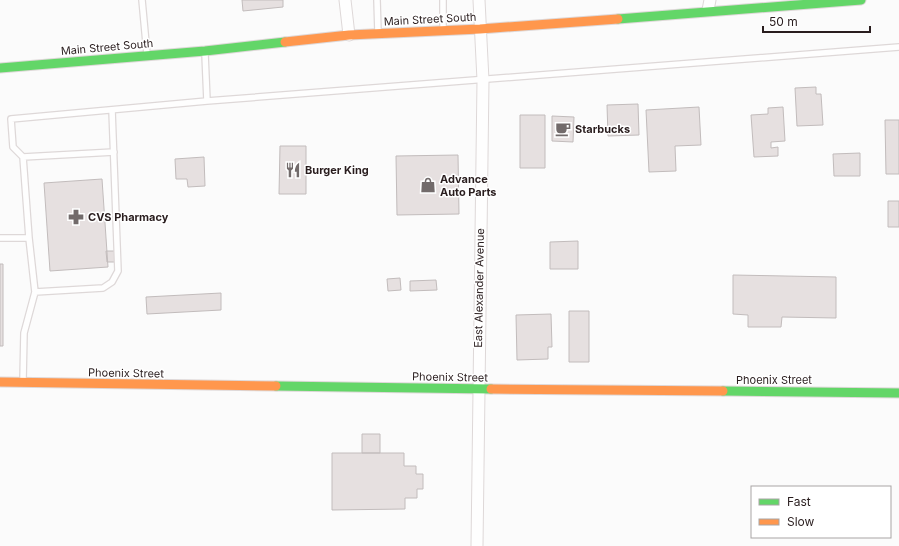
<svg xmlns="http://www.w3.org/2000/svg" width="899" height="546" viewBox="0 0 899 546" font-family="Inter,sans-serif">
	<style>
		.building { fill: #e6e0e0; stroke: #c2bcbc }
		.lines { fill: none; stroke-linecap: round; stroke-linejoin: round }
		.lane-casing { stroke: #ded8d8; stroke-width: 8 }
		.street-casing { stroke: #ded8d8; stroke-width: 13 }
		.fast-casing { stroke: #ded8d8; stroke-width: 11 }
		.slow-casing { stroke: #ded8d8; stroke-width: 11 }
		.lane { stroke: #fefefe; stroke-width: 5.5 }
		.street { stroke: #fefefe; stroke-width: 11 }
		.fast { stroke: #63d668; stroke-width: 9 }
		.slow { stroke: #ff974d; stroke-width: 9 }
		.labels { text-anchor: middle; stroke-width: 3; stroke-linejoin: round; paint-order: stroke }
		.street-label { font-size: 11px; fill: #291d1e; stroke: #fff }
		.poi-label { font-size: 11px; font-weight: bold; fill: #291d1e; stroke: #fff; text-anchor: start }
	</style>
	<rect width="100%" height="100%" fill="#fbfbfb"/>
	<path class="building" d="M242,0H283V7L243,11Z
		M816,87V94H821L823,125L797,126L795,88Z
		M638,104L639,135L608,136L607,105Z
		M699,107L701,145L675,146L676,171L649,172L646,110Z
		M783,107L785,141L771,142V148L778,147V156L754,157L751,115L768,114V108Z
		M520,115H545V168H520Z
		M552,116L574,117L573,142L552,141Z
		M885,120H899V174H886Z
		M280,146H306V194H279Z
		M860,153V176H834L833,154Z
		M458,155L459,214L397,215L396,156Z
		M204,157L205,186L188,187L187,179H176L175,159Z
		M102,179L108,267L50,271L44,183Z
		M888,201H899V227H888Z
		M578,241V269H550V242Z
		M106,251H115V262H107Z
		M0,264H3V346H0Z
		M733,275L836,277V318L782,317L781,327H748V315L733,314Z
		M400,278L401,290L388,291L387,279Z
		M436,280L437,290L410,291V281Z
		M221,293V310L147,314L146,297Z
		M569,311H589V362H569Z
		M551,314L552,347H548V359L517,360L516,315Z
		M362,434H380V453H362Z
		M332,453H404V466H416V474H423V489H417V498H405V509L332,510Z"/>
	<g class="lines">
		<defs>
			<path id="lane" d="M142,0L147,54
				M377,0L378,32
				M443,0V29
				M205,54L207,101
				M23,157L114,152
				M0,238H29L35,292L103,288L112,282L118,271L112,110
				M29,238L23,157L13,147L11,119L207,101L899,47
				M23,380L24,333L35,292"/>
			<path id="street" d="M345,0L349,35
				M708,10L710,0
				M477,546L483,80L479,0"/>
			<path id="fast" d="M618,19L861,0
				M0,68L205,51L285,42
				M276,386L491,389
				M723,391L899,393"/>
			<path id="slow" d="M285,42L349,35L480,29L618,19
				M0,382L276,386
				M491,389L723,391"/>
		</defs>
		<use href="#lane" class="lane-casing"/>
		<use href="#street" class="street-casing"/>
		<use href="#fast" class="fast-casing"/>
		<use href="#slow" class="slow-casing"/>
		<use href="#lane" class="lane"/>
		<use href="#street" class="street"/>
		<use href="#fast" class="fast"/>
		<use href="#slow" class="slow"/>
	</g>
	<defs>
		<symbol id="cafe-bare" viewBox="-9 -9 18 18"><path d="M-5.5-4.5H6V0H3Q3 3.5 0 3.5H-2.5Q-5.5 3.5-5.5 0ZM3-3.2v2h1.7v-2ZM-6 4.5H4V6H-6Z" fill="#726b6b" stroke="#fff" stroke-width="2.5" paint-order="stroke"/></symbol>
		<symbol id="restaurant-bare" viewBox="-9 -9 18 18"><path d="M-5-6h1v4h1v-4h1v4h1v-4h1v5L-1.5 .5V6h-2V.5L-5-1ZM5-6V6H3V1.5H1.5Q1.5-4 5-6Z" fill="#726b6b" stroke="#fff" stroke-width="2.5" paint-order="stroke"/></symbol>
		<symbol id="shop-bare" viewBox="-9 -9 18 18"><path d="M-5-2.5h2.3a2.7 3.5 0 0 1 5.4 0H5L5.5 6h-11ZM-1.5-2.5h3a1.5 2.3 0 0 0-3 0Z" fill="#726b6b" stroke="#fff" stroke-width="2.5" paint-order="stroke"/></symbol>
		<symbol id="pharmacy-bare" viewBox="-9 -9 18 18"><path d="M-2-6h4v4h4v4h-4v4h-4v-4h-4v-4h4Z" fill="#726b6b" stroke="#fff" stroke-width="2.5" paint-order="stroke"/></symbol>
	</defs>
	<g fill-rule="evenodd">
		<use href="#cafe-bare" x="552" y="118" width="22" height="22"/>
		<use href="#restaurant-bare" x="282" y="159" width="22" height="22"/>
		<use href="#shop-bare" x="417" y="174" width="22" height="22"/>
		<use href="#pharmacy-bare" x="65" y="206" width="22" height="22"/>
	</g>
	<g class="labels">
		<g class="street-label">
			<text transform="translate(430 19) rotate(-3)" y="4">Main Street South</text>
			<text transform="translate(107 47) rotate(-5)" y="4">Main Street South</text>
			<text transform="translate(479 288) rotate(-89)" y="4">East Alexander Avenue</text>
			<text transform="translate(126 373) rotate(1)" y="4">Phoenix Street</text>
			<text transform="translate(450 377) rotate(1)" y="4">Phoenix Street</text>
			<text x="774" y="384">Phoenix Street</text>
		</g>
		<g class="poi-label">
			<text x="575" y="133">Starbucks</text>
			<text x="305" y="174">Burger King</text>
			<text x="440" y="183">Advance<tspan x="440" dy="13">Auto Parts</tspan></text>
			<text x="88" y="221">CVS Pharmacy</text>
		</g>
	</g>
	<rect x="751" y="486" width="140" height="52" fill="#ffffff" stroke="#a9a5a5"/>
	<rect x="759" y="499" width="20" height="6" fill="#63d668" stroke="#a9a5a5"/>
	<text x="787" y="506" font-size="12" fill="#291d1e">Fast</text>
	<rect x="759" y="519" width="20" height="6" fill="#ff974d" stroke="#a9a5a5"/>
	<text x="787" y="526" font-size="12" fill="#291d1e">Slow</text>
	<path d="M763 26v6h107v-6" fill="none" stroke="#291d1e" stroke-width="2"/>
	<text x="769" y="26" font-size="12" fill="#291d1e" stroke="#ffffff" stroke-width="3" paint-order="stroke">50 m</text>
</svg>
